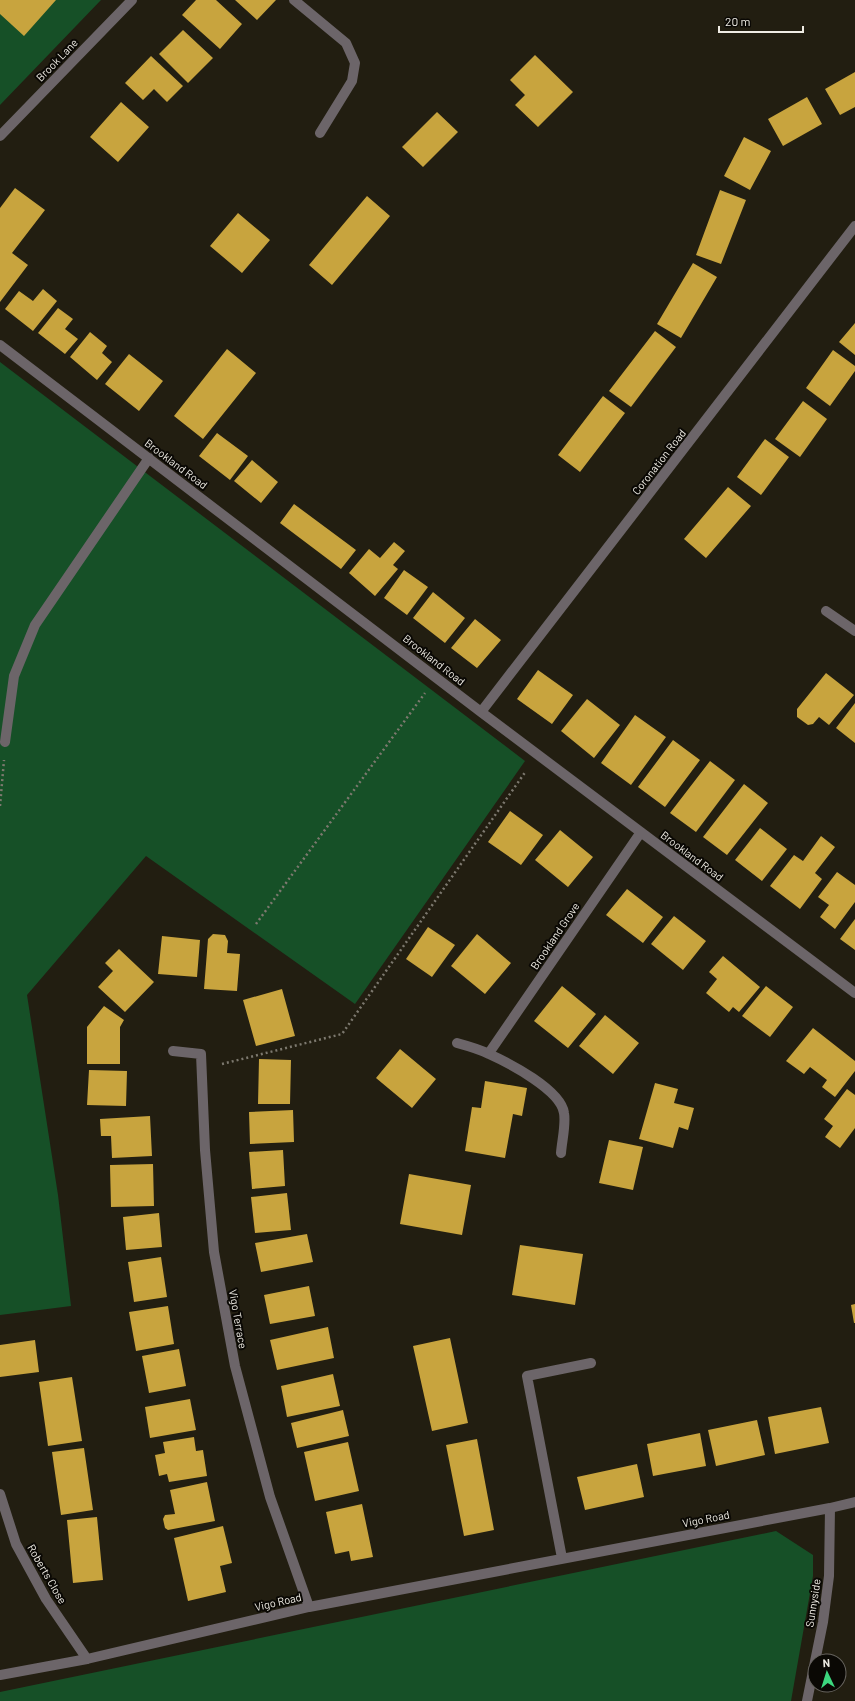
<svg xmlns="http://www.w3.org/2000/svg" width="855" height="1701" viewBox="0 0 855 1701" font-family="Barlow,sans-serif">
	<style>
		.green { fill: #165027 }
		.building { fill: #c8a43e }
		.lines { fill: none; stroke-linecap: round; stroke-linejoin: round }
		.path { stroke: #7d796f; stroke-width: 2.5; stroke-dasharray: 2 3; stroke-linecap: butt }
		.minor { stroke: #6c6569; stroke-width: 10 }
		.labels { text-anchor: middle; stroke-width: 4; stroke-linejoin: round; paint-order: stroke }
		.street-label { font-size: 11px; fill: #efece4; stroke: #0a0804 }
	</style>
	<rect width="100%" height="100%" fill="#221e11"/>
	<path class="green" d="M0,0H101L0,105Z
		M0,362L525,761L355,1004L146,856L27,995L58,1195L71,1306L0,1315Z
		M776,1531L813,1555V1576L791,1701H0V1692Z"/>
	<path class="building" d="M0,0H56L24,36L0,14Z
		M196,0H216L242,24L220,49L182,15Z
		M235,0H276L257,20Z
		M183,30L213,58L188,83L159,54Z
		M535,55L573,92L538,127L515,105L525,95L510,80Z
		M151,56L183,86L167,102L154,89L143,100L125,83Z
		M855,72V107L840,115L825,89Z
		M807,97L822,124L783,146L768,119Z
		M121,102L149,127L118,162L90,137Z
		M437,112L458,132L423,167L402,147Z
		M744,137L771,151L750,190L724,176Z
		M15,188L45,210L12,253L28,265L0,302V208Z
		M720,190L746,200L721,264L696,255Z
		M367,196L390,216L332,285L309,265Z
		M238,213L270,240L242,273L210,246Z
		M693,263L717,277L681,338L657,324Z
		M43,289L57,301L33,331L5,309L19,291L33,301Z
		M58,308L73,319L65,329L78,339L65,354L38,333Z
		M855,323V355L839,342Z
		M655,331L676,347L631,407L609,391Z
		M90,332L107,346L102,353L112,362L97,380L70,357Z
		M227,349L256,373L203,439L174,416Z
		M833,350L855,366V371L830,406L806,388Z
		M129,354L163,381L139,411L105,384Z
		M603,396L625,413L580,472L558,455Z
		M803,401L827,419L800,457L775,439Z
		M217,433L248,456L230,480L199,456Z
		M765,439L789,457L761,495L737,477Z
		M252,460L278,482L261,503L234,481Z
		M728,487L751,506L706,558L684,539Z
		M294,504L356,550L341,569L280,523Z
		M394,542L405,551L393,565L398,569L375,596L349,573L369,549L380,558Z
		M404,570L428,587L407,615L384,598Z
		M433,592L465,618L445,643L413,618Z
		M475,619L501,640L477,668L451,648Z
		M538,670L573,695L552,724L517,699Z
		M826,673L854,695L829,725L819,717L813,724L808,725L797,717V709Z
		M587,699L620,725L594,758L561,731Z
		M855,703V743L836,728Z
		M635,715L666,737L631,785L601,763Z
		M673,740L700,760L665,807L638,787Z
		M710,761L735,780L696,832L670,813Z
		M744,784L768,803L727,855L703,837Z
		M510,811L543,835L521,865L488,842Z
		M760,828L787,849L762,881L735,860Z
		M560,830L593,857L568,887L535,860Z
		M821,836L835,847L815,873L822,879L800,909L770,886L794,855L803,861Z
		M837,872L855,885V902L835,929L820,917L829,905L818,897Z
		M627,889L663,917L643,943L606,915Z
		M674,916L706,941L683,970L651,944Z
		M855,919V950L840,939Z
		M428,927L455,945L432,977L406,959Z
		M213,934L225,935L228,941L227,953L240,954L237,991L204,989L208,939Z
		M477,934L511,963L485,994L451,966Z
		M162,936L200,940L197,977L158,974Z
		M119,949L154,982L125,1012L98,987L113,971L105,963Z
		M723,956L760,987L739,1012L733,1007L729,1012L706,993L717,979L709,972Z
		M562,986L596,1014L568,1048L534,1021Z
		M766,986L793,1007L770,1037L742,1016Z
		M282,989L295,1036L256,1046L243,1000Z
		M104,1006L124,1020L120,1027V1064H87V1027Z
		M605,1015L639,1043L613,1074L579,1046Z
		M813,1028L855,1061V1071L835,1097L822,1087L827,1080L810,1067L804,1074L786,1061Z
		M400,1049L436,1079L412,1108L376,1078Z
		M259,1059L291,1060L290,1104H258Z
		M89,1070L127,1071L126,1106L87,1105Z
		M485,1081L527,1088L522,1116L513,1114L505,1158L465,1151L472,1107L481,1108Z
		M655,1083L678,1089L674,1103L694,1108L688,1130L679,1127L673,1148L639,1139Z
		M847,1089L855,1095V1128L840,1148L825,1137L833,1126L824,1119Z
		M293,1110L294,1142L250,1144L249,1112Z
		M150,1116L152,1156L112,1158L111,1136H101L100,1119Z
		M609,1140L643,1147L633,1190L599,1183Z
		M283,1150L285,1186L252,1189L249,1152Z
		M153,1164L154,1206L111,1207L110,1165Z
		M409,1174L471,1185L462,1235L400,1224Z
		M287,1193L291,1230L255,1233L251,1197Z
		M159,1213L162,1247L126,1250L123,1217Z
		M307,1234L313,1262L261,1272L255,1243Z
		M520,1245L583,1254L575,1305L512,1295Z
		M161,1257L167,1297L134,1302L128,1262Z
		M309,1286L315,1316L270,1324L264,1295Z
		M855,1304V1323H854L851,1305Z
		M168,1306L174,1344L136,1351L129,1312Z
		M328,1327L334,1358L277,1370L270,1340Z
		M450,1338L468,1423L432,1431L413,1346Z
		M35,1340L39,1372L0,1377V1345Z
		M179,1349L186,1386L149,1393L142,1356Z
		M333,1374L340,1406L287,1417L281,1386Z
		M72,1377L82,1441L48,1446L39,1382Z
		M190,1399L196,1430L150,1438L145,1407Z
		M821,1407L829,1443L775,1454L768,1417Z
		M343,1410L349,1436L297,1448L291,1423Z
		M757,1420L765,1455L716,1466L708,1430Z
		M700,1433L706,1466L653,1476L647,1444Z
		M194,1437L196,1451L203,1450L207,1476L169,1482L167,1474L159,1476L155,1455L165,1453L163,1442Z
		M477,1439L494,1530L464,1536L446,1445Z
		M348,1442L359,1491L315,1501L304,1452Z
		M84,1448L93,1510L61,1515L52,1452Z
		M637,1464L644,1497L585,1510L577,1477Z
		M207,1482L215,1521L168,1530L165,1528L163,1519L165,1515L175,1514L170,1490Z
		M362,1504L373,1557L351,1561L349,1551L335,1554L326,1512Z
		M97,1517L103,1580L73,1583L67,1520Z
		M223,1526L232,1563L220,1566L226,1592L188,1601L174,1538Z"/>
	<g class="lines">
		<path class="path" d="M0,806L4,760
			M256,924L425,693
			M222,1064L342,1034L526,771"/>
		<path class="minor" d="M294,0L346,43L355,63L352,81L320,133
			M0,136L132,0
			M0,345L481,712L855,993
			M826,611L855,631
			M481,712L855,226
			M5,742L14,676L35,625L149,458
			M457,1043C468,1046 479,1049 489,1054C509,1063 561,1090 564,1113C566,1125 562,1140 561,1153
			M173,1051L201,1054L205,1150L214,1252L235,1366L270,1497L309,1607
			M489,1053L641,832
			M0,1494L16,1544L46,1599L87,1659
			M562,1558L527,1376L591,1363
			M0,1675L87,1659L309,1607L830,1508L855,1502
			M807,1701L823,1622L829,1576L830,1508"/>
	</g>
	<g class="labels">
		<g class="street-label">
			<text transform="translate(57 60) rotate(-46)" y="4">Brook Lane</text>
			<text transform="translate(659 462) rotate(-52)" y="4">Coronation Road</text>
			<text transform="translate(176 464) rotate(37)" y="4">Brookland Road</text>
			<text transform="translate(434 660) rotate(38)" y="4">Brookland Road</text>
			<text transform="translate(692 856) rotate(37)" y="4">Brookland Road</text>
			<text transform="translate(555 936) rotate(-56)" y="4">Brookland Grove</text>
			<text transform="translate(238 1319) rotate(80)" y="4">Vigo Terrace</text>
			<text transform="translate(706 1519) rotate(-11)" y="4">Vigo Road</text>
			<text transform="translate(47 1574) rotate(60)" y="4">Roberts Close</text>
			<text transform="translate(278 1602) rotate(-13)" y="4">Vigo Road</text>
			<text transform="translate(813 1603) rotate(-81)" y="4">Sunnyside</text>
		</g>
	</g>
	<g transform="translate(827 1673) rotate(356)"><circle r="19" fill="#0a0804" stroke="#66635e"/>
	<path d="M0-3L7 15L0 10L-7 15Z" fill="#3cd77e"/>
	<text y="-6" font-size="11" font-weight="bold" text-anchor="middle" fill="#efece4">N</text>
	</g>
	<path d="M719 26v6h84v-6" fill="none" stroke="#efece4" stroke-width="2"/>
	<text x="725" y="26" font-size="12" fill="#efece4" stroke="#0a0804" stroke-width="3" paint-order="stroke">20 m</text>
</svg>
